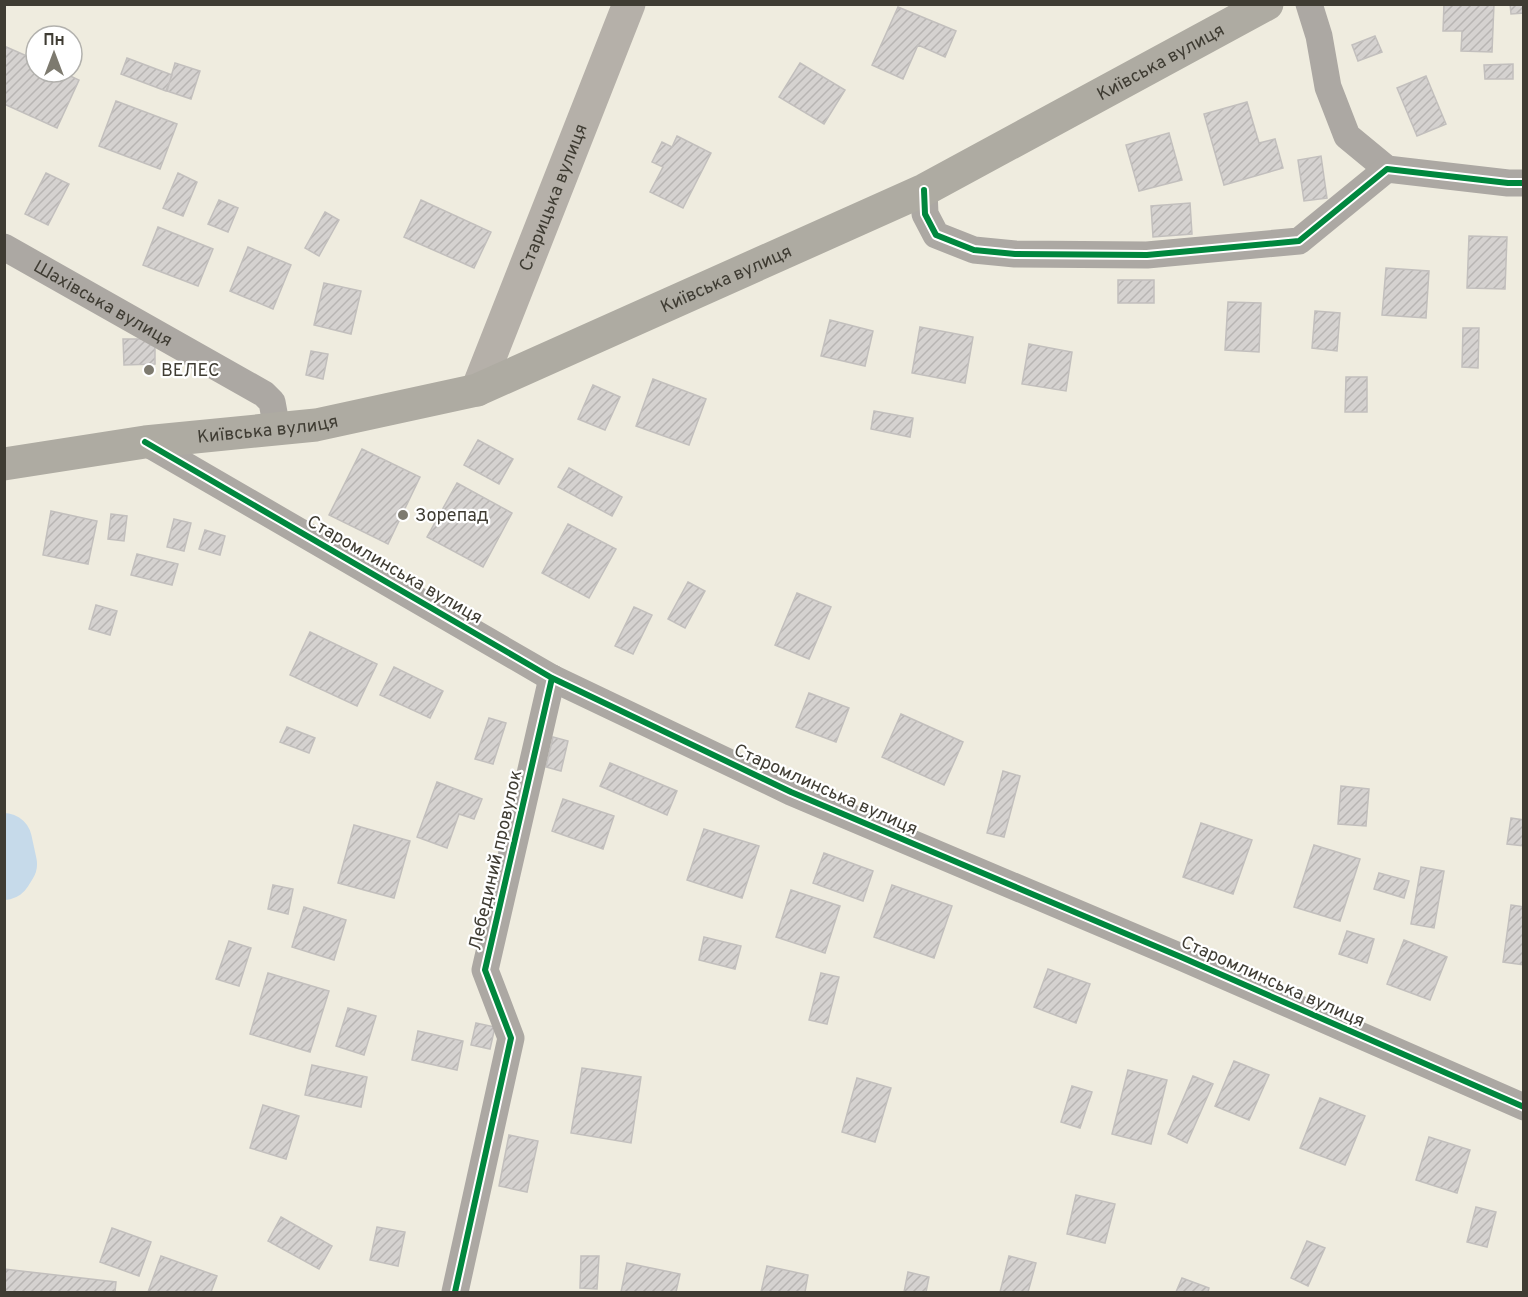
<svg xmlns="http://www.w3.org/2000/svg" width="1528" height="1297" viewBox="0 0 1528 1297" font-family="Overpass,sans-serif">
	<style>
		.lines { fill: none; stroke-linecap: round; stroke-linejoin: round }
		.river { stroke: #c6daea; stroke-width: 56 }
		.building { fill: url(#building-hatch); stroke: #c2bfbd; stroke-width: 1.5 }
		.street { stroke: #aca8a3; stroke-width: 27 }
		.secondary { stroke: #b5b0a9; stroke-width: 33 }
		.primary { stroke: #aeaba2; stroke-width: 33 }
		.cycleway-casing { stroke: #fff; stroke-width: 10 }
		.cycleway { stroke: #00873e; stroke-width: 6 }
		.poi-dot { fill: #7d7a6f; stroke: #fff; stroke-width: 2 }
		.labels { text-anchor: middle; stroke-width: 4.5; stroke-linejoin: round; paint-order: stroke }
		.street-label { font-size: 18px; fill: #3f3c33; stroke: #fff }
		.poi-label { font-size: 18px; fill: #3f3c33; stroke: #fff; text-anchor: start }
	</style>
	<defs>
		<pattern id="building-hatch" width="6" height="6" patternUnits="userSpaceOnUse" patternTransform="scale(1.5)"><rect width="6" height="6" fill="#d5d2d0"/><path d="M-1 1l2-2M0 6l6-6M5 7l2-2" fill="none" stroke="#b8b5b3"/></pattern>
	</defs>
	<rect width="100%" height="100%" fill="#efecdf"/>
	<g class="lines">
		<path class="river" d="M4,841L9,864L4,872"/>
	</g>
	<path class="building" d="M1444,4H1494L1492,52L1461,51L1462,31H1443Z
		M1510,4H1524V13L1511,14Z
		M898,7L956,31L945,57L918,45L903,79L872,65Z
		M1375,36L1382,52L1358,61L1352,45Z
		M4,46L36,60V72H62L79,80L57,128L4,104Z
		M127,58L172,75L166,91L121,74Z
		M175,63L200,71L191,99L167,91Z
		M800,63L845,90L824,124L779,97Z
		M1513,64V79H1485L1484,65Z
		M1426,76L1446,124L1417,136L1397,88Z
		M116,101L177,124L160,169L99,146Z
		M1247,102L1259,143L1275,139L1283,168L1224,185L1204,114Z
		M1169,133L1182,180L1139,191L1126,145Z
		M677,136L711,153L683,208L650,192L663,167L652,162L662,142L672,147Z
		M1321,156L1327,198L1304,201L1298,160Z
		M46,173L69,184L48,225L25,214Z
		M178,173L197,182L183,216L163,208Z
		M219,200L238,208L228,232L208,224Z
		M421,200L491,232L474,268L404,237Z
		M1190,203L1192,234L1153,237L1151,206Z
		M325,212L339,220L319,256L305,248Z
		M158,227L213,249L198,286L143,265Z
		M1469,236L1507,237L1505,289L1467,288Z
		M248,247L291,265L273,309L230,291Z
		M1386,268L1429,271L1426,318L1382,315Z
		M1118,280H1154V303H1118Z
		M324,283L361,291L351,334L314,325Z
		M1228,302L1261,303L1259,352L1225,350Z
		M1315,311L1340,313L1337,351L1312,348Z
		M830,320L873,331L865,366L821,356Z
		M920,327L973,337L965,383L912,373Z
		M1463,328H1479L1478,368L1462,367Z
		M123,339H155V364L124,365Z
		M1029,344L1072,352L1066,391L1022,384Z
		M311,351L328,354L323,379L306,375Z
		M1346,377H1367V412H1345Z
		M653,379L706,399L689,445L636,426Z
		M593,385L620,397L605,430L578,419Z
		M874,411L913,418L910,437L871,429Z
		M478,440L513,459L499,484L464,465Z
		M362,449L420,477L388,544L329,515Z
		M569,468L622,497L612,516L558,487Z
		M457,483L512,513L483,567L427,537Z
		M51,511L97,521L88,564L43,555Z
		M111,514L127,516L124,541L108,539Z
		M174,519L191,523L184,551L167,547Z
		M568,524L616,549L589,598L542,573Z
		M205,530L225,536L220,555L199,549Z
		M137,554L178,564L172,585L131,575Z
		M688,582L705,591L685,628L668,619Z
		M797,593L831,607L809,659L775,645Z
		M96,605L117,611L110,635L89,629Z
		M634,607L652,615L633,654L615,646Z
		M310,632L377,664L357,706L290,675Z
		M394,667L443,691L430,718L380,695Z
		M809,693L849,708L836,742L796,727Z
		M901,714L963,742L944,785L882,757Z
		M489,718L506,723L493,764L475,759Z
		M287,727L315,738L309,753L280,742Z
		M553,737L568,741L561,771L546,767Z
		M610,763L677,791L667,815L600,786Z
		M1003,771L1020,776L1004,837L987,833Z
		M437,782L482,799L474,819L459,814L447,848L417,837Z
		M1341,786L1369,789L1366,826L1338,824Z
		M563,799L614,816L603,849L552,831Z
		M1511,818L1524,820V846L1507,844Z
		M1201,823L1252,840L1233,894L1183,877Z
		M354,825L410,841L394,898L338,883Z
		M704,829L759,846L742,898L687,880Z
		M1314,845L1360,859L1340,921L1294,907Z
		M824,853L873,871L863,901L813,883Z
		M1421,867L1444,871L1434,928L1411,924Z
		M1379,873L1409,881L1404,898L1374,889Z
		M273,885L293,889L288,914L268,909Z
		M892,885L952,906L934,958L874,937Z
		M791,890L840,906L825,953L776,937Z
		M1511,905L1524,907V965L1503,962Z
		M304,907L346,920L334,960L292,947Z
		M1347,931L1374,939L1367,963L1339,954Z
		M704,937L741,946L735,969L699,960Z
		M1404,940L1447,957L1430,1000L1387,984Z
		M229,941L251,948L239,986L216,979Z
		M1048,969L1090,984L1076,1023L1034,1007Z
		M268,973L329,991L310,1052L250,1034Z
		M821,973L839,977L827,1024L809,1020Z
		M348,1008L376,1016L364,1055L336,1046Z
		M476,1023L495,1027L490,1049L471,1045Z
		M418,1031L463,1041L457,1070L412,1060Z
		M1234,1061L1269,1075L1249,1120L1215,1106Z
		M312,1065L367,1077L361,1107L305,1095Z
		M582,1068L641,1077L631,1143L571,1133Z
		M1128,1070L1167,1080L1151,1144L1112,1134Z
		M1193,1076L1213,1084L1187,1143L1168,1134Z
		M857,1078L891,1088L875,1142L842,1132Z
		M1072,1086L1092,1092L1080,1128L1061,1122Z
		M1320,1098L1365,1116L1345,1165L1300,1148Z
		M263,1105L299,1116L286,1159L250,1148Z
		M509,1135L538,1141L527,1192L499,1186Z
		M1429,1137L1470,1150L1457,1193L1416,1180Z
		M1076,1195L1115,1204L1105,1243L1067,1234Z
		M1476,1207L1496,1212L1487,1247L1467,1242Z
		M281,1217L332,1246L319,1269L268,1241Z
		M377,1227L405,1232L398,1266L370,1260Z
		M112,1228L151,1242L139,1276L100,1262Z
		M1307,1241L1325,1248L1308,1286L1291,1278Z
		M161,1256L217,1276L211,1292H148Z
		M581,1256H599L597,1289L580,1288Z
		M1009,1256L1036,1263L1028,1292H1000Z
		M627,1263L680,1274L676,1292H621Z
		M767,1266L808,1275L805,1292H761Z
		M4,1269L116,1282L115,1292H4Z
		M908,1272L929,1277L926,1292H904Z
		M1182,1278L1209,1288L1208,1292H1176Z"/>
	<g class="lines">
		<g class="street">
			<path d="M1309,4L1319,36L1328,87L1347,136L1387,169"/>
			<path d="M924,190L925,214L936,235L974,250L1015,254L1147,255L1299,241L1387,169L1508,183H1524"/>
			<path id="s1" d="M4,247L264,394L272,402L277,429"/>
			<path d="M145,442L552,678L791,792L1181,957L1524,1107"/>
			<path d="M455,1292L511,1038L485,970L552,678"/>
		</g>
		<path class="secondary" id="s2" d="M477,390L629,4"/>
		<path class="primary" id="s3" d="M4,464L145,442L316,425L477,390L924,190L1267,4"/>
		<defs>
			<path id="cycleway" d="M924,190L925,214L936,235L974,250L1015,254L1147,255L1299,241L1387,169L1508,183H1524
				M145,442L552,678L791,792L1181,957L1524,1107
				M455,1292L511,1038L485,970L552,678"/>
		</defs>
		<use href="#cycleway" class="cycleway-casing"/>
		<use href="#cycleway" class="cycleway"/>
	</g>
	<g class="poi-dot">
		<circle cx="149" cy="370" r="6"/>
		<circle cx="403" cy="515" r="6"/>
	</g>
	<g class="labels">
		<g class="street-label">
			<text dy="6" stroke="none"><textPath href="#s3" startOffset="1238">Київська вулиця</textPath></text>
			<text dy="6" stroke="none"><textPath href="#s2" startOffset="207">Старицька вулиця</textPath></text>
			<text dy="6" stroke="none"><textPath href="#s3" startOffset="752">Київська вулиця</textPath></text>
			<text dy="6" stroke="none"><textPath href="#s1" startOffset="114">Шахівська вулиця</textPath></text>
			<text dy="6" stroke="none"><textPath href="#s3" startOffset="266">Київська вулиця</textPath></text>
			<text transform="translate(395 569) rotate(30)" y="6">Старомлинська вулиця</text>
			<text transform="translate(826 789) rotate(24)" y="6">Старомлинська вулиця</text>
			<text transform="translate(495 860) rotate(-77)" y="6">Лебединий провулок</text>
			<text transform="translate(1273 981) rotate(24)" y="6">Старомлинська вулиця</text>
		</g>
		<g class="poi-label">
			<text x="161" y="376">ВЕЛЕС</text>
			<text x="415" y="521">Зорепад</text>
		</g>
	</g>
	<rect width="1528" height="1297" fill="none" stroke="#3f3c33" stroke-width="12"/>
	<g transform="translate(54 54)"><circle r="28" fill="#ffffff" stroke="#b2b1ad" stroke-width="1.5"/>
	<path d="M0-4.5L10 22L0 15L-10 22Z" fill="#7d7a6f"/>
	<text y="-9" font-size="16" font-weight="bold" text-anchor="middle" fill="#3f3c33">Пн</text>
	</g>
</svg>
